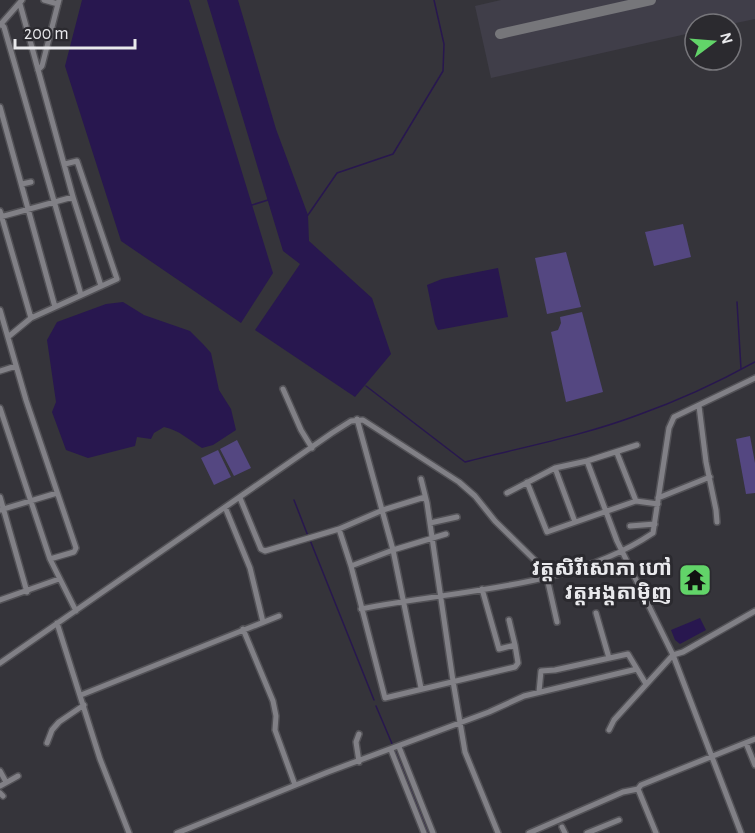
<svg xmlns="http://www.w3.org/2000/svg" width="755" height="833" viewBox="0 0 755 833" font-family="'Alegreya Sans','Noto Sans Khmer',sans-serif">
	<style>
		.built { fill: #403e49 }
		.green { fill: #544781 }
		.water { fill: #28174f }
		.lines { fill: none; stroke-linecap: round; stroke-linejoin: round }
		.stream { stroke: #28174f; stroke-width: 1.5 }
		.taxiway { stroke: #76767a; stroke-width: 10 }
		.minor-casing { stroke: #525156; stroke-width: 8 }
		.minor { stroke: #818086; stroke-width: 5 }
		.labels { text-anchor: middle; stroke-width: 6; stroke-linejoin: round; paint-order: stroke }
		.poi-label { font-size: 21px; font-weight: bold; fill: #e9e9ec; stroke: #2b2a2f; text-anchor: end }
	</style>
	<rect width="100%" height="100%" fill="#35343a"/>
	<path class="built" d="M501,0H755V19L731,24H695V32L491,78L475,6Z"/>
	<path class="green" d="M683,224L691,257L654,266L645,232Z
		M566,252L581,307L547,314L535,258Z
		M582,312L603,392L566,402L551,332L558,330L561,323L560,317Z
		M750,436L755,463V493L746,494L736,439Z
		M237,440L251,468L234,476L220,449Z
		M218,450L231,477L214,485L201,458Z"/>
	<path class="water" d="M82,0H189L273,273L241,323L121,241L65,66Z
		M207,0H238L276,129L308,215L309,241L372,298L391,354L355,397L255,330L300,264L283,251Z
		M498,268L508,317L438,330L435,324L427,285L442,279Z
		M123,302L144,315L190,331L203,344L211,353L219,390L231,409L236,430L213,445L202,448C189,440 179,430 164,427L154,433L151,439L137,437L135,446L88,458L66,450L52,412L56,402L47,340L57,322L106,304Z
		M700,618L706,630L680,644L675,640L671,630Z"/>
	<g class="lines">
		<path class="stream" d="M252,205L268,200
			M308,215L337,173L393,154L443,71L444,44L434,0
			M737,302L741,369
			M366,386L465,462C523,447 582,436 638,415C678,401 717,383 755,362
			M294,500L308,536
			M310,540L374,700
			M376,706L393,746
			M395,751L428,833"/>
		<path class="taxiway" d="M500,34L651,0"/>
		<defs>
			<path id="minor" d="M44,0L58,4
				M20,4L73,197L101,286
				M1,24L4,27L81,295
				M0,25L22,0
				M38,70L42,66L59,0
				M0,107L55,307
				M22,184L31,182
				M0,211L31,318
				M0,217L73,197
				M0,310L26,400L76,548L74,552L50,559
				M8,337L31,318L117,279L77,161L65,164
				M0,371L16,366
				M283,389L301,430L312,448
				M699,406L706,462L716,510L717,522
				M0,408L50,559L76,611
				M357,419L393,550L421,688
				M617,453L636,501
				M587,461L617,541L673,655L741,833
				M555,468L575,522
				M421,479L427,503L453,681L465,752L498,833
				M527,482L547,532L636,501L658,504
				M507,493L555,468L587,461L637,445
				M0,497L27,592
				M240,498L261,549L265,551L339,529L383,510L425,497
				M658,498L710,477
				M225,507L250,568L263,622
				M0,510L57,493
				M430,523L457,517
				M630,526L655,524
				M339,529L351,566L385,698L515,667L518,663L515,645
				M351,566L393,550L446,534
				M547,578L557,622
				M482,589L499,649L515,645L509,620
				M0,600L59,579
				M361,609C459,589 568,590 653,533L669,428L674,417L755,378
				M596,613L609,658
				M57,623L100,759L129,833
				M243,629L273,701L276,716L275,730L295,785
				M673,655L683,652L755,611
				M0,663L332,433L351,421L363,420L459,482L475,496L495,521L552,577
				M539,692L541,671L555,670L628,654L646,684
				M81,695L279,616
				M609,730L614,720L673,655
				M359,734L356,742L359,762
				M47,743L52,730L59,722L84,705
				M746,743L755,765
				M399,747L433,833
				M391,750L424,833
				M0,771L6,782
				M0,786L18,776
				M638,789L656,833
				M0,793L3,796
				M562,827L565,833
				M177,833L328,772L489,712L524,696L637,669
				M529,833L623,792L638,789L641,785L755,739
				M587,833L619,820"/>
		</defs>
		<use href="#minor" class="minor-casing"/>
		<use href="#minor" class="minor"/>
	</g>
	<defs>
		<symbol id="temple-square" viewBox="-11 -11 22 22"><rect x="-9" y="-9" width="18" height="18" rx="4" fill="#62d469" stroke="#2b2a2f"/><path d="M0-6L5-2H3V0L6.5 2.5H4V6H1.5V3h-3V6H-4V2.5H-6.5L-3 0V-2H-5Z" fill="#111"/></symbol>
	</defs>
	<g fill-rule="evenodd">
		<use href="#temple-square" x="676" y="561" width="38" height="38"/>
	</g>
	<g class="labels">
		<g class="poi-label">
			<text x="672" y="575">វត្តសិរីសោភា ហៅ<tspan x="672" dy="24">វត្តអង្តតាម៉ិញ</tspan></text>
		</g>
	</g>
	<g transform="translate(713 42) rotate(74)"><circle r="28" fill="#2b2a2f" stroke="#77767b" stroke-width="1.5"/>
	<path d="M0-4.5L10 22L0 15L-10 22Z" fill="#62d469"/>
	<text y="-9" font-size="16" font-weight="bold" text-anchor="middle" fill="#e9e9ec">N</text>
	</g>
	<path d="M15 39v9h120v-9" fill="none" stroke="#e9e9ec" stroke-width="3"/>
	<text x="24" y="39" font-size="18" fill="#e9e9ec" stroke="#2b2a2f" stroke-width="4.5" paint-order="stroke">200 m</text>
</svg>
